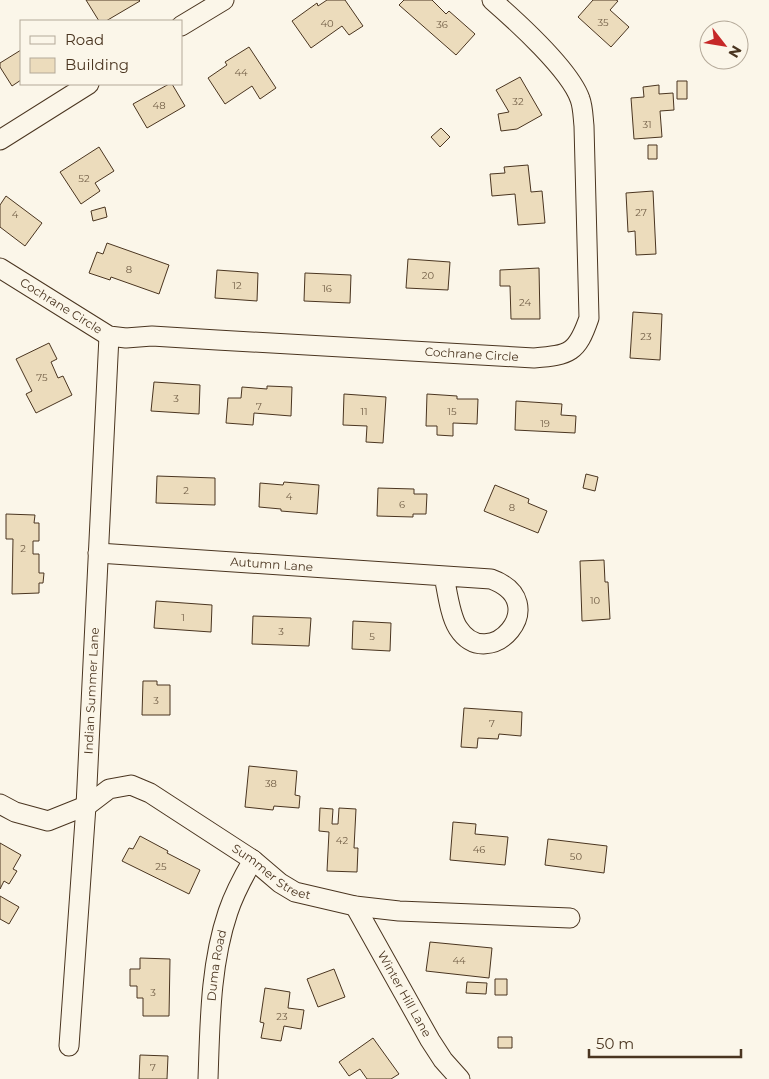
<svg xmlns="http://www.w3.org/2000/svg" width="769" height="1079" viewBox="0 0 769 1079" font-family="Montserrat,sans-serif">
	<style>
		.building { fill: #ecdcbc; stroke: #4a3520 }
		.lines { fill: none; stroke-linecap: round; stroke-linejoin: round }
		.street-casing { stroke: #4a3520; stroke-width: 21 }
		.street { stroke: #fbf6e9; stroke-width: 19 }
		.labels { text-anchor: middle; stroke-width: 4; stroke-linejoin: round; paint-order: stroke }
		.number-label { font-size: 10px; fill: #725f47 }
		.street-label { font-size: 12px; fill: #4a3520; stroke: #fbf6e9 }
	</style>
	<rect width="100%" height="100%" fill="#fbf6e9"/>
	<path class="building" d="M86,0H139L140,1L106,21H99Z
		M327,0H345L363,26L349,35L342,26L311,48L292,21L317,3L318,6Z
		M404,0H432L446,14L449,11L475,34L456,55L399,5Z
		M593,0H616L618,1L610,10L629,27L611,47L578,17Z
		M249,47L276,88L260,99L252,86L225,104L208,78L227,65L225,62Z
		M21,50V80L12,86L0,67V63Z
		M520,77L542,115L517,129L501,131L498,114L509,112L496,90Z
		M677,81H687V99H677Z
		M169,84H172L185,106L147,128L133,104Z
		M659,85V94L673,93L674,110L660,111L662,137L634,139L631,98L644,97L643,87Z
		M441,128L450,137L440,147L431,137Z
		M648,145H657V159H648Z
		M99,147L114,171L95,183L100,191L81,204L60,172Z
		M528,165L531,192L542,191L545,223L518,225L515,194L492,196L490,174L505,173L504,167Z
		M653,191L656,254L636,255L635,231L628,232L626,193Z
		M6,196L42,223L25,246L0,227V205Z
		M105,207L107,217L93,221L91,211Z
		M107,243L169,265L159,294L111,277L110,280L89,273L97,252L103,254Z
		M408,259L450,262L448,290L406,288Z
		M539,268L540,319H511L510,286H500V270Z
		M217,270L258,273L257,301L215,298Z
		M305,273L351,275L350,303L304,301Z
		M633,312L662,314L660,360L630,358Z
		M49,343L57,359L51,362L58,378L63,376L72,395L36,413L26,394L32,391L16,359Z
		M154,382L200,385L199,414L151,411Z
		M267,386L292,387L291,416L254,413L253,425L226,423L228,398H241L242,387L267,389Z
		M344,394L386,397L383,443L366,442L367,426L343,425Z
		M427,394L457,396V399H478L477,424L453,423V436L437,435V426H426Z
		M516,401L562,404L561,415L576,416L575,433L515,430Z
		M586,474L598,477L595,491L583,488Z
		M157,476L215,478V505L156,503Z
		M284,482L319,485L317,514L281,511V509L259,507L260,483L283,485Z
		M495,485L529,499L528,503L547,511L538,533L484,511Z
		M378,488L414,489V494H427L426,514H413V517L377,516Z
		M6,514L35,515L34,523H39V541H33V554H39V573H44L43,583H39V593L12,594L13,539H6Z
		M604,560L605,582H608L610,619L582,621L580,561Z
		M156,601L212,605L211,632L154,628Z
		M253,616L311,618L309,646L252,644Z
		M353,621L391,623L390,651L352,649Z
		M143,681H157V685H170V715H142Z
		M464,708L522,712L521,736L499,734L498,739L478,738L477,748L461,747Z
		M249,766L297,771L295,795L300,796L299,808L274,806L273,810L245,807Z
		M320,808L333,809L332,824H338L339,808L356,809L354,848H358L357,872L327,871L329,832L319,831Z
		M453,822L476,824L475,834L508,837L505,865L450,860Z
		M140,836L168,851L167,853L200,870L189,894L122,861L129,848L133,849Z
		M548,839L607,846L604,873L545,865Z
		M0,843L21,855L13,869L17,871L9,884L4,881L0,889Z
		M0,896L19,907L9,924L0,919Z
		M430,942L492,948L489,978L426,971Z
		M140,958L170,959L169,1016H143V998H137V986H130V969H140Z
		M334,969L345,997L318,1007L307,979Z
		M495,979H507V995H495Z
		M467,982L487,983L486,994L466,993Z
		M265,988L290,992L288,1008L304,1010L301,1029L284,1026L281,1041L261,1038L264,1023L260,1022Z
		M498,1037H512V1048H498Z
		M373,1038L399,1074L391,1079H367L360,1069L349,1076L339,1062Z
		M140,1055L168,1056L167,1079H139Z"/>
	<g class="lines">
		<defs>
			<g id="street">
				<path d="M181,26L224,0"/>
				<path d="M0,140L89,84"/>
				<path id="s1" d="M0,268L109,336L126,338L152,336L217,340L534,358C570,355 577,353 589,318L584,126C583,117 583,107 580,99C570,70 516,21 492,0"/>
				<path id="s2" d="M98,553L491,579C555,602 489,676 458,628C450,616 447,590 444,576"/>
				<path id="s3" d="M0,804L15,812L48,821L88,805L109,789L131,785L150,793L253,860L280,883L295,892L355,906L399,911L570,918"/>
				<path id="s4" d="M355,906L430,1040L443,1060L460,1079"/>
				<path id="s5" d="M69,1046L86,806L109,336"/>
				<path id="s6" d="M208,1079C210,1024 210,965 228,912C234,894 243,877 253,860"/>
			</g>
		</defs>
		<use href="#street" class="street-casing"/>
		<use href="#street" class="street"/>
	</g>
	<g class="labels">
		<g class="number-label">
			<text x="603" y="26">35</text>
			<text x="327" y="27">40</text>
			<text x="442" y="28">36</text>
			<text x="241" y="76">44</text>
			<text x="518" y="105">32</text>
			<text x="159" y="109">48</text>
			<text x="647" y="128">31</text>
			<text x="84" y="182">52</text>
			<text x="641" y="216">27</text>
			<text x="15" y="218">4</text>
			<text x="129" y="273">8</text>
			<text x="428" y="279">20</text>
			<text x="237" y="289">12</text>
			<text x="327" y="292">16</text>
			<text x="525" y="306">24</text>
			<text x="646" y="340">23</text>
			<text x="42" y="381">75</text>
			<text x="176" y="402">3</text>
			<text x="259" y="410">7</text>
			<text x="364" y="415">11</text>
			<text x="452" y="415">15</text>
			<text x="545" y="427">19</text>
			<text x="186" y="494">2</text>
			<text x="289" y="500">4</text>
			<text x="402" y="508">6</text>
			<text x="512" y="511">8</text>
			<text x="23" y="552">2</text>
			<text x="595" y="604">10</text>
			<text x="183" y="621">1</text>
			<text x="281" y="635">3</text>
			<text x="372" y="640">5</text>
			<text x="156" y="704">3</text>
			<text x="492" y="727">7</text>
			<text x="271" y="787">38</text>
			<text x="342" y="844">42</text>
			<text x="479" y="853">46</text>
			<text x="576" y="860">50</text>
			<text x="161" y="870">25</text>
			<text x="459" y="964">44</text>
			<text x="153" y="996">3</text>
			<text x="282" y="1020">23</text>
			<text x="153" y="1071">7</text>
		</g>
		<g class="street-label">
			<text dy="4" stroke="none"><textPath href="#s1" startOffset="72">Cochrane Circle</textPath></text>
			<text dy="4" stroke="none"><textPath href="#s1" startOffset="492">Cochrane Circle</textPath></text>
			<text dy="4" stroke="none"><textPath href="#s2" startOffset="174">Autumn Lane</textPath></text>
			<text dy="4" stroke="none"><textPath href="#s5" startOffset="356">Indian Summer Lane</textPath></text>
			<text dy="4" stroke="none"><textPath href="#s3" startOffset="309">Summer Street</textPath></text>
			<text dy="4" stroke="none"><textPath href="#s6" startOffset="114">Duma Road</textPath></text>
			<text dy="4" stroke="none"><textPath href="#s4" startOffset="101">Winter Hill Lane</textPath></text>
		</g>
	</g>
	<rect x="20" y="20" width="162" height="65" fill="#fbf6e9" stroke="#b4a999"/>
	<rect x="30" y="36" width="25" height="8" fill="#fbf6e9" stroke="#b4a999"/>
	<text x="65" y="45" font-size="15" fill="#4a3520">Road</text>
	<rect x="30" y="58" width="25" height="15" fill="#ecdcbc" stroke="#b4a999"/>
	<text x="65" y="70" font-size="15" fill="#4a3520">Building</text>
	<g transform="translate(724 45) rotate(121)"><circle r="24" fill="#fbf6e9" stroke="#b4a999"/>
	<path d="M0-4L9 19L0 12L-9 19Z" fill="#c62828"/>
	<text y="-8" font-size="14" font-weight="bold" text-anchor="middle" fill="#4a3520">N</text>
	</g>
	<path d="M589 1049v8h152v-8" fill="none" stroke="#4a3520" stroke-width="2.5"/>
	<text x="596" y="1049" font-size="15" fill="#4a3520" stroke="#fbf6e9" stroke-width="4" paint-order="stroke">50 m</text>
</svg>
